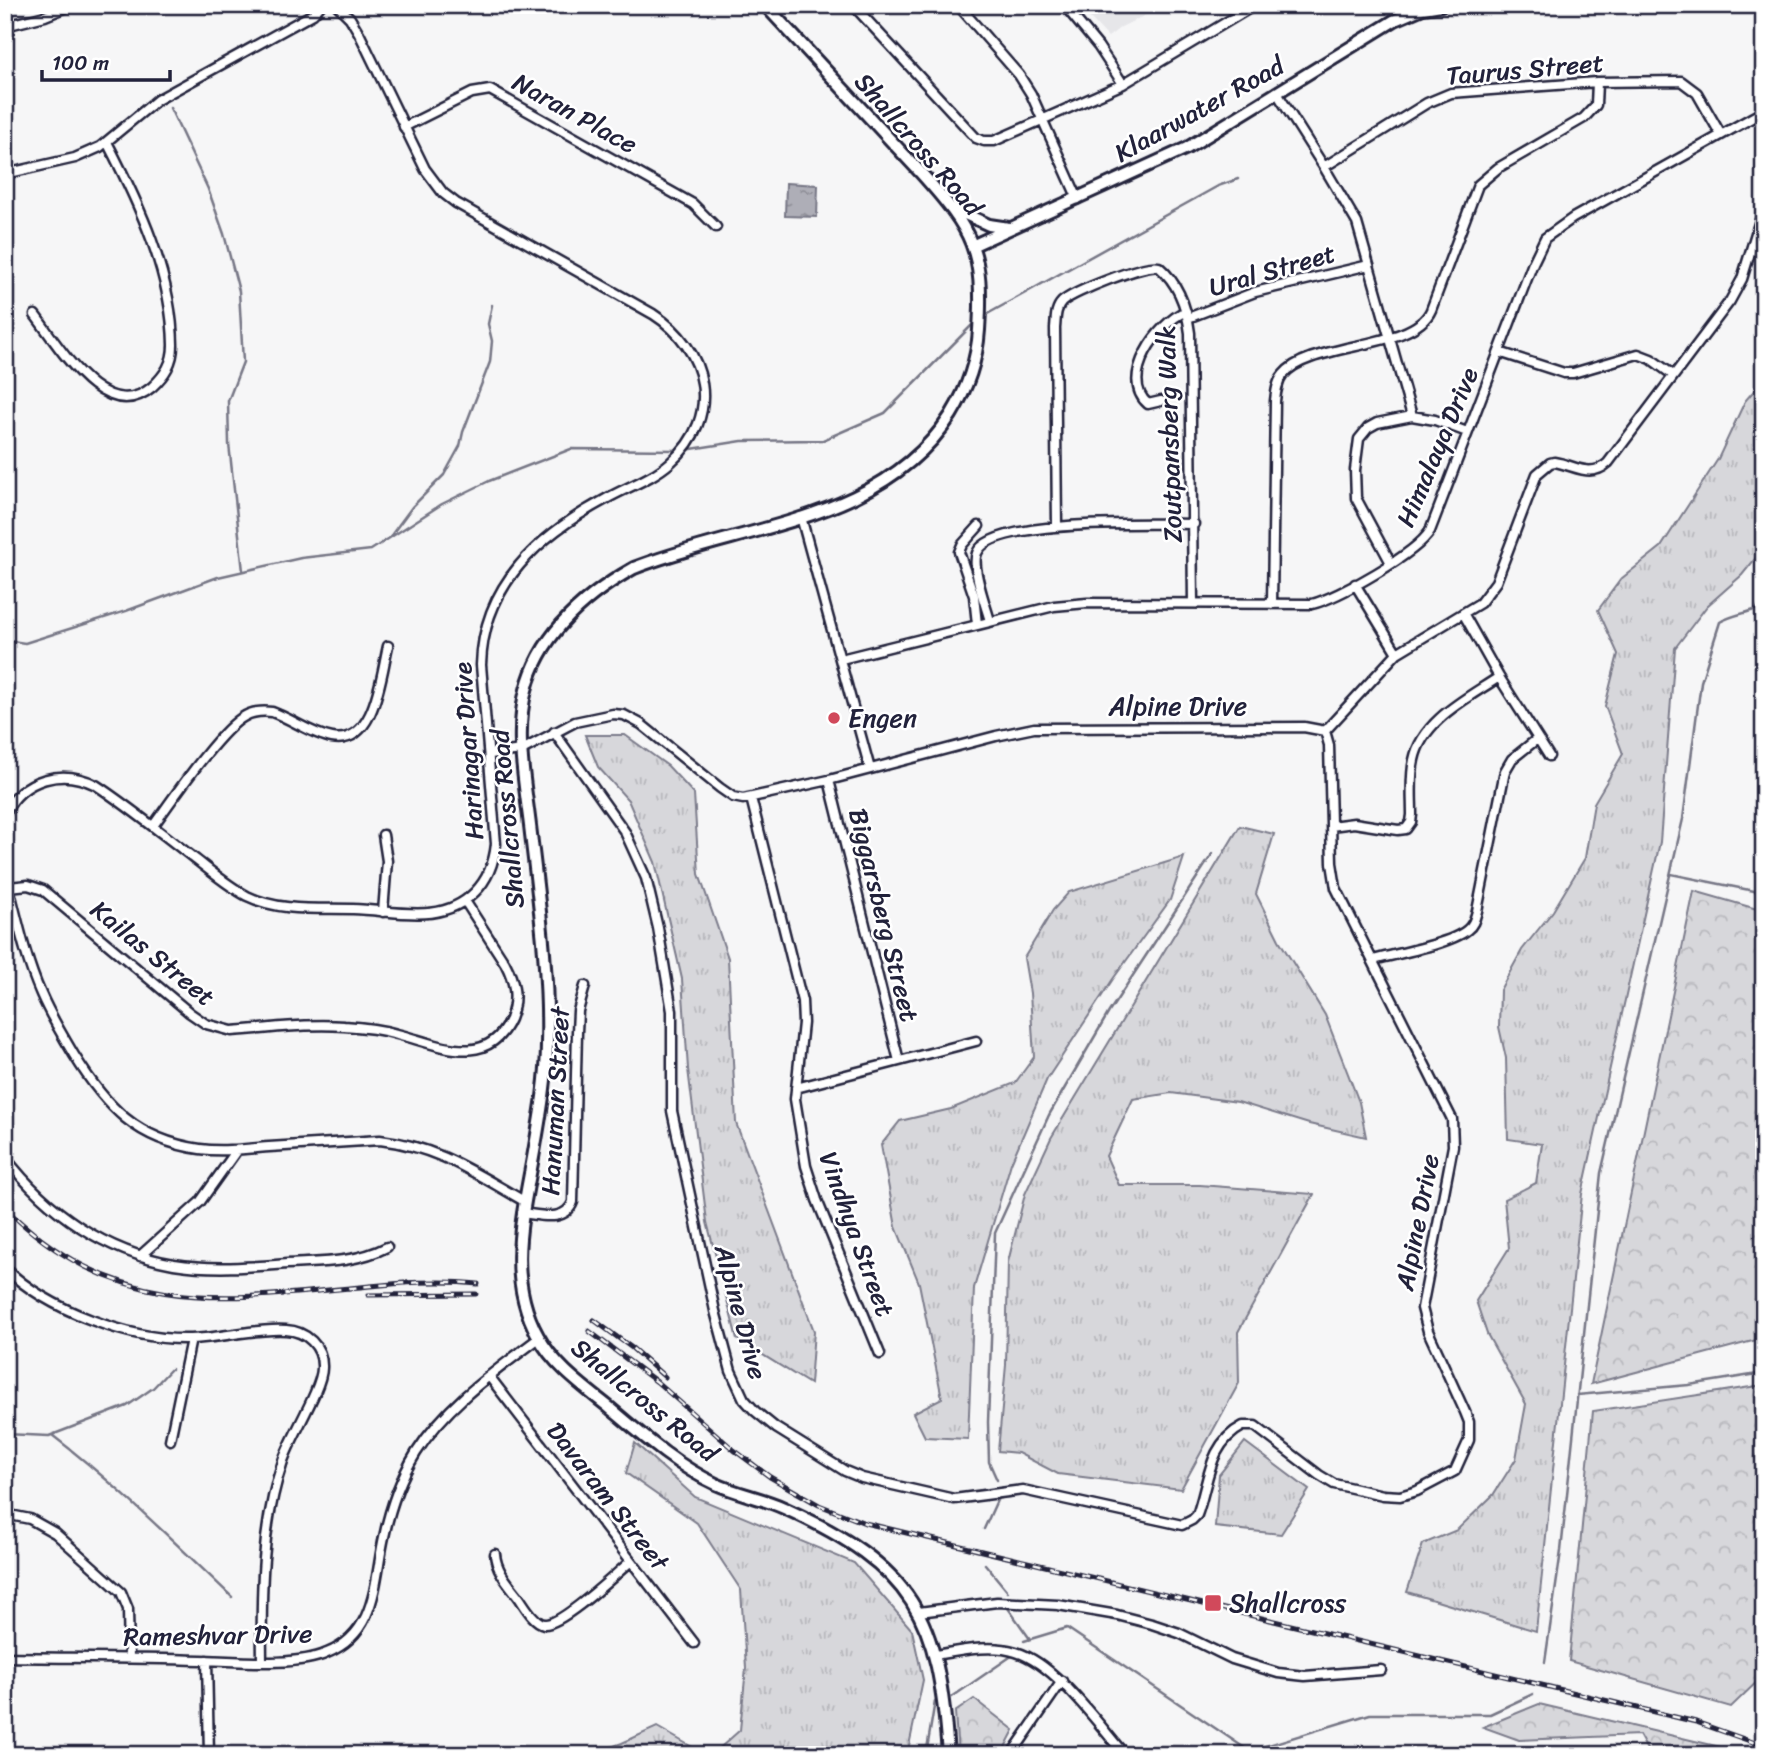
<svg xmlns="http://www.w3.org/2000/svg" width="1769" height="1760" viewBox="0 0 1769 1760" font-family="Sriracha,sans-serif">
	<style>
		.built { fill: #e6e6e9 }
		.grass { fill: url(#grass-tufts); stroke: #7c7c8b; stroke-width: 2 }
		.forest { fill: url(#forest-crowns); stroke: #7c7c8b; stroke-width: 2 }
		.water { fill: url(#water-ripples); stroke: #767685; stroke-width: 2 }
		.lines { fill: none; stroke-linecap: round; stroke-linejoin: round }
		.stream { stroke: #767685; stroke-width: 2.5 }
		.street-casing { stroke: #22223b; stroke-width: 13 }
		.secondary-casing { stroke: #22223b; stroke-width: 16 }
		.street { stroke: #fff; stroke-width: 8 }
		.secondary { stroke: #fff; stroke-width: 10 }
		.rail-casing { stroke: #22223b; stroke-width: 5 }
		.rail { stroke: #fff; stroke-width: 2.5; stroke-dasharray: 8; stroke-linecap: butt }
		.poi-dot { fill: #d1495b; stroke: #fff; stroke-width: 2.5 }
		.labels { text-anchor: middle; stroke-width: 5; stroke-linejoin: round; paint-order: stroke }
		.street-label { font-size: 26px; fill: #22223b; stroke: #fff }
		.poi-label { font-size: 26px; fill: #22223b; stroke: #fff; text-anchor: start }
	</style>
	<defs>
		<pattern id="grass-tufts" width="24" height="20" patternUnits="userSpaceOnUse" patternTransform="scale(1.75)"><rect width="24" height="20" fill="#d7d7db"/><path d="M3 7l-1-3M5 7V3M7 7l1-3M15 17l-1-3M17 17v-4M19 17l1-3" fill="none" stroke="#b8b8bd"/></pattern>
		<pattern id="forest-crowns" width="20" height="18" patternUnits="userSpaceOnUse" patternTransform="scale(1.75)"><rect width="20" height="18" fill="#d7d7db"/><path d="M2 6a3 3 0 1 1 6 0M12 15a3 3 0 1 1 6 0" fill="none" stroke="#b8b8bd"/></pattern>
		<pattern id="water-ripples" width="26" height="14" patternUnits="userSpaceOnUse" patternTransform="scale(1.75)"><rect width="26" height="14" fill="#aeaeb7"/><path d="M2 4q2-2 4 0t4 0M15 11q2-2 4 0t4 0" fill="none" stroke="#8d8d96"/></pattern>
	</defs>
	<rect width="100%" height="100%" fill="#f6f6f7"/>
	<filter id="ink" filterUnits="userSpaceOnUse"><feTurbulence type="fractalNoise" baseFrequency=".0143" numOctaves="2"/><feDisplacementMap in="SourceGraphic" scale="14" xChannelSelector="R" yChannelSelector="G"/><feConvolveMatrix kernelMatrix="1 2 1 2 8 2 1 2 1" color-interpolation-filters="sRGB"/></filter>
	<g filter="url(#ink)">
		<path class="built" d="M1078,5H1166L1121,27L1108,37Z"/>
		<path class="grass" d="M1764,379V548L1742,575L1707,606L1675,648L1660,842L1582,1194L1536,1631L1407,1592L1423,1544L1457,1530L1493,1495L1516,1459L1526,1404L1487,1334L1476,1301L1509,1248L1504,1199L1536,1183L1542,1144L1508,1139L1506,1058L1499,1027L1500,990L1522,950L1553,911L1585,858L1594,803L1623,754L1605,706L1618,654L1598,610L1621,579L1661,547L1718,459L1745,401Z
			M585,735H625L668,766L694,794L699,874L728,958L736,1123L814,1331L810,1384L737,1339L707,1222L688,1069L682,979L655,862L628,800L598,767Z
			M1240,826L1274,834L1256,894L1279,940L1325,1015L1359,1102L1366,1137L1309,1124L1238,1102L1171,1093L1133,1099L1106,1156L1119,1185H1200L1314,1194L1238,1332L1239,1383L1181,1489L1058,1474L1018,1453L998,1451L1006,1365L1008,1262L1025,1194L1051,1138Z
			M1184,857L1170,900L1113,979L1047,1079L1011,1163L974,1288L968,1439L925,1437L913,1413L942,1398L919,1283L896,1227L881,1145L900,1121L951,1109L1015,1083L1034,1057L1030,993L1024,958L1053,910L1069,892Z
			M1245,1442L1309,1490L1281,1534L1215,1527L1219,1475Z
			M635,1443L695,1497L854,1563L912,1630L923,1680L907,1755H712L740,1730L746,1668L741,1590L697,1523L626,1473Z
			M657,1727L706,1755H589L622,1743Z"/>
		<path class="forest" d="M1694,891L1764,911V1338L1591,1384Z
			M1764,1385V1675L1731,1707L1569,1661L1593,1411Z
			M974,1699L1014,1730L1001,1755H958L955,1712Z
			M1539,1704L1754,1755H1650L1639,1735L1519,1740L1483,1727Z"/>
		<path class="water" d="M786,183L818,185L817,217L785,216Z"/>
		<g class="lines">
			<path class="stream" d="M170,108L208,189L224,234L239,291L243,362L228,401L229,444L243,571
				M982,317L1218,186L1238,179
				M685,450L742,441L823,440L885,413L974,323
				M392,534L412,507L444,475L460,446L463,432L490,362L492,341L488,324L492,305
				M5,640L25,643L126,611L218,577L301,558L371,550L442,504L489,481L571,449L679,450
				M1671,874L1764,893
				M1577,1395L1689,1385L1764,1373
				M5,1434L49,1436L127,1406L153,1388L171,1369
				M52,1435C116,1484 173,1541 232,1597
				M997,1480L989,1462L988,1422L995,1233L1049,1115L1109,1012L1213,853
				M984,1529L998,1498
				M985,1564L1008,1592
				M1008,1608L1030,1639
				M1024,1641L1067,1628L1249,1751L1370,1714H1490L1533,1694
				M1545,1662L1561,1551L1601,1173L1683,819L1701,682L1720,622C1732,615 1744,614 1757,609L1764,593
				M952,1697L1013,1655
				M926,1755L935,1701"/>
			<defs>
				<path id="street" d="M853,5L976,138L984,141H994L1123,84L1255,5
					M958,5L1019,75L1031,94L1078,199
					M1064,5L1098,46L1123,84
					M5,26L45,16L72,5
					M1277,93L1324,167L1357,223L1412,416
					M404,127L472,93L490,90L693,204L716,227
					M1324,167L1427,103L1451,93L1597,82L1681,81L1697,93L1721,135
					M5,174L75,158L100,147L157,100L313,14L321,5
					M35,315C59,346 105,427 152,387C165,375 173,363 173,345C172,274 139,204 107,142
					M1188,318L1255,292L1369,265
					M1499,352L1564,373H1573L1638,354L1651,359L1673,375
					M1161,401L1148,404C1118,378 1158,323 1186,311
					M801,517L870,769
					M1057,526L1055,328C1056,319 1055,309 1062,302C1073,292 1145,263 1159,267C1178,283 1187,309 1190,333L1193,603
					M1391,563L1356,498L1355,470L1359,439L1368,428L1377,423L1412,416L1435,420L1467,432
					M1355,584L1397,653
					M1272,604L1275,401C1276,392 1277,382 1283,375C1308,342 1414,350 1431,310L1478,185L1498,168L1584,118L1596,105L1597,82
					M1463,613L1499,677L1549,756
					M990,621C986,606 971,567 977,553C990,518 1158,524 1194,524
					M977,624L974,596L959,552L962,545L979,526
					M841,659L1054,606L1087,603L1312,604C1338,598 1417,553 1430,531L1533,263L1545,238L1573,218L1764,111
					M1325,731L1397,653L1480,603L1496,582L1537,474L1550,463L1554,462C1575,465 1590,479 1608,463L1730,301L1742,279L1764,207
					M554,732L625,832L646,878L658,928L672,1011V1111L715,1311L731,1371L744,1399L755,1411L776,1428L845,1471L862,1478L954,1499L1023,1490L1182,1525L1192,1520L1197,1515C1209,1482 1208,1444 1243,1426H1255L1319,1475L1334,1484L1383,1495L1400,1496L1417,1491L1455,1471L1469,1440V1422L1465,1412L1428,1331L1422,1308L1453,1146L1452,1119L1336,888L1332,863L1329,745L1325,731
					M490,754L522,750L575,722L613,714L624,715L641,724L720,788L733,797L743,799L829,780L996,736L1034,728L1304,727L1325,731
					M829,780L899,1061
					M751,798L802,1001L803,1023L795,1099L806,1166L817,1200L880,1354
					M5,813C23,778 62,768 96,785C131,808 162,834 195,859C212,872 228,886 247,896C280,912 318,908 353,909C395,910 441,926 475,892C488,879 494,863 496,844L481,665C483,585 539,535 606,499C627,487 652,479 671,462C723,416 708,349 653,314L456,203L443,193L425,169L359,33L350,18L337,5
					M153,826C172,800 220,729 245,716C254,711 263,711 272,712C292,719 311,734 332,738C375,746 381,675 388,646
					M1331,826L1354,823L1398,830L1406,829L1411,822L1412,815C1412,797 1410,777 1414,760C1422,720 1468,698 1499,677
					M5,872C16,913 24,956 41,994C50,1015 62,1035 74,1055C106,1107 137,1140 200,1149C222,1152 246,1149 269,1147C306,1145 343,1142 380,1140C439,1147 474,1173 524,1201
					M9,887L28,885L43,890L190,1013L206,1024L232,1031C269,1029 307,1023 344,1026C362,1027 380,1029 397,1034C435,1043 487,1071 510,1019C518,999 515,982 505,963L465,901
					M383,912L387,861L383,835
					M1373,960C1396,954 1450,944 1467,930C1474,925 1475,918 1477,911L1505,771L1512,759L1537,739
					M796,1088L976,1041
					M5,1157C47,1212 105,1252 174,1264C211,1270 250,1267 287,1264C321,1262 356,1263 387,1247
					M522,1213C540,1215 565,1223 573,1202L577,1032L578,1011L585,986
					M140,1256L200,1202L237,1150
					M5,1268C48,1310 131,1341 191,1339C223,1338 254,1328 286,1330C306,1331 323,1346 322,1368C322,1388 291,1437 283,1461C261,1526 261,1593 262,1661
					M489,1376L694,1643
					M170,1440L191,1339
					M5,1514L30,1519L55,1533L121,1592L128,1609L129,1658
					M495,1554C496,1570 508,1583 518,1596C524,1604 533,1622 544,1624C561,1626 616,1574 631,1561
					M919,1612L997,1602L1058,1605L1117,1615L1152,1624L1179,1633L1232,1659L1278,1673L1305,1676L1381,1670
					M935,1655C960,1651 991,1644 1016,1652C1056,1664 1097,1723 1125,1755
					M5,1657C71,1658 136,1658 201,1660C237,1661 295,1667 327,1653C377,1633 374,1582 384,1537C390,1508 400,1479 416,1453C447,1404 493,1373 539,1338
					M207,1660L209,1755
					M1011,1755L1062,1681"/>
				<path id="secondary" d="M765,5L921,173C973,231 984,251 979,330C977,361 967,389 951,415C882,523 742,525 634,568C586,595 540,634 526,690C514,736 526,787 531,834C539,903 549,974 547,1044C547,1080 540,1117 534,1152C523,1215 505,1277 538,1336C554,1366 584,1387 610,1408C642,1435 677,1466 716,1484C738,1494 762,1498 784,1508C914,1567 939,1616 948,1755
					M952,208L989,225L1009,228
					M974,245L1187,148L1395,20L1423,8L1441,5"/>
			</defs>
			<use href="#street" class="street-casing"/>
			<use href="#secondary" class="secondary-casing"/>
			<use href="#street" class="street"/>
			<use href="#secondary" class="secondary"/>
			<defs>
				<path id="rail" d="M5,1208C113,1313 212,1302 350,1288C392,1284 435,1279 478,1284
					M368,1295L476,1294
					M594,1320L632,1348L665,1377
					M589,1331L657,1382L734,1450L770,1477L819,1505L865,1523L1696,1722L1764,1746"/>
			</defs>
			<use href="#rail" class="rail-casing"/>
			<use href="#rail" class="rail"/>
		</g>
	</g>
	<g class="poi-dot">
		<circle cx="834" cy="718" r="7"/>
		<rect x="1204" y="1594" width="18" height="18" rx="3.5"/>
	</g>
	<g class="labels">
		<g class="street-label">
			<text transform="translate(1525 69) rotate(-5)" y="9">Taurus Street</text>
			<text transform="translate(1199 109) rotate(-29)" y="9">Klaarwater Road</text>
			<text transform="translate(575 113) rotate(29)" y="9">Naran Place</text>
			<text transform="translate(919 144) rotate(49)" y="9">Shallcross Road</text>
			<text transform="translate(1272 270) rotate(-16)" y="9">Ural Street</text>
			<text transform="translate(1169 434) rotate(-92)" y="9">Zoutpansberg Walk</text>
			<text transform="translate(1437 447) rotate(-67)" y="9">Himalaya Drive</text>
			<text x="1178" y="715">Alpine Drive</text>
			<text transform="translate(468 751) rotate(-94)" y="9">Harinagar Drive</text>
			<text transform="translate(507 819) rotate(-95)" y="9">Shallcross Road</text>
			<text transform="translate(884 915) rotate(76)" y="9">Biggarsberg Street</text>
			<text transform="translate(153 953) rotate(39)" y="9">Kailas Street</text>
			<text transform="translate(555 1101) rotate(-87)" y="9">Hanuman Street</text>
			<text transform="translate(1417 1222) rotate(-79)" y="9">Alpine Drive</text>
			<text transform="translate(857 1234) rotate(70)" y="9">Vindhya Street</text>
			<text transform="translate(741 1312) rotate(75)" y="9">Alpine Drive</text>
			<text transform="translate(645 1400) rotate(39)" y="9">Shallcross Road</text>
			<text transform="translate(608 1496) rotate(52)" y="9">Davaram Street</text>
			<text transform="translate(218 1635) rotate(-1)" y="9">Rameshvar Drive</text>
		</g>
		<g class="poi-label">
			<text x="848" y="727">Engen</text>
			<text x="1229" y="1612">Shallcross</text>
		</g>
	</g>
	<rect width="1769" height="1760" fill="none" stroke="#fff" stroke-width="28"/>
	<rect x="14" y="14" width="1741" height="1732" fill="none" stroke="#22223b" stroke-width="2.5" filter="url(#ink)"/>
	<path d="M42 70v10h128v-10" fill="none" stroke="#22223b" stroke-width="3.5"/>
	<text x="52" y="70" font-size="21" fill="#22223b" stroke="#ffffff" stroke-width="5" paint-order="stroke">100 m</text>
</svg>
